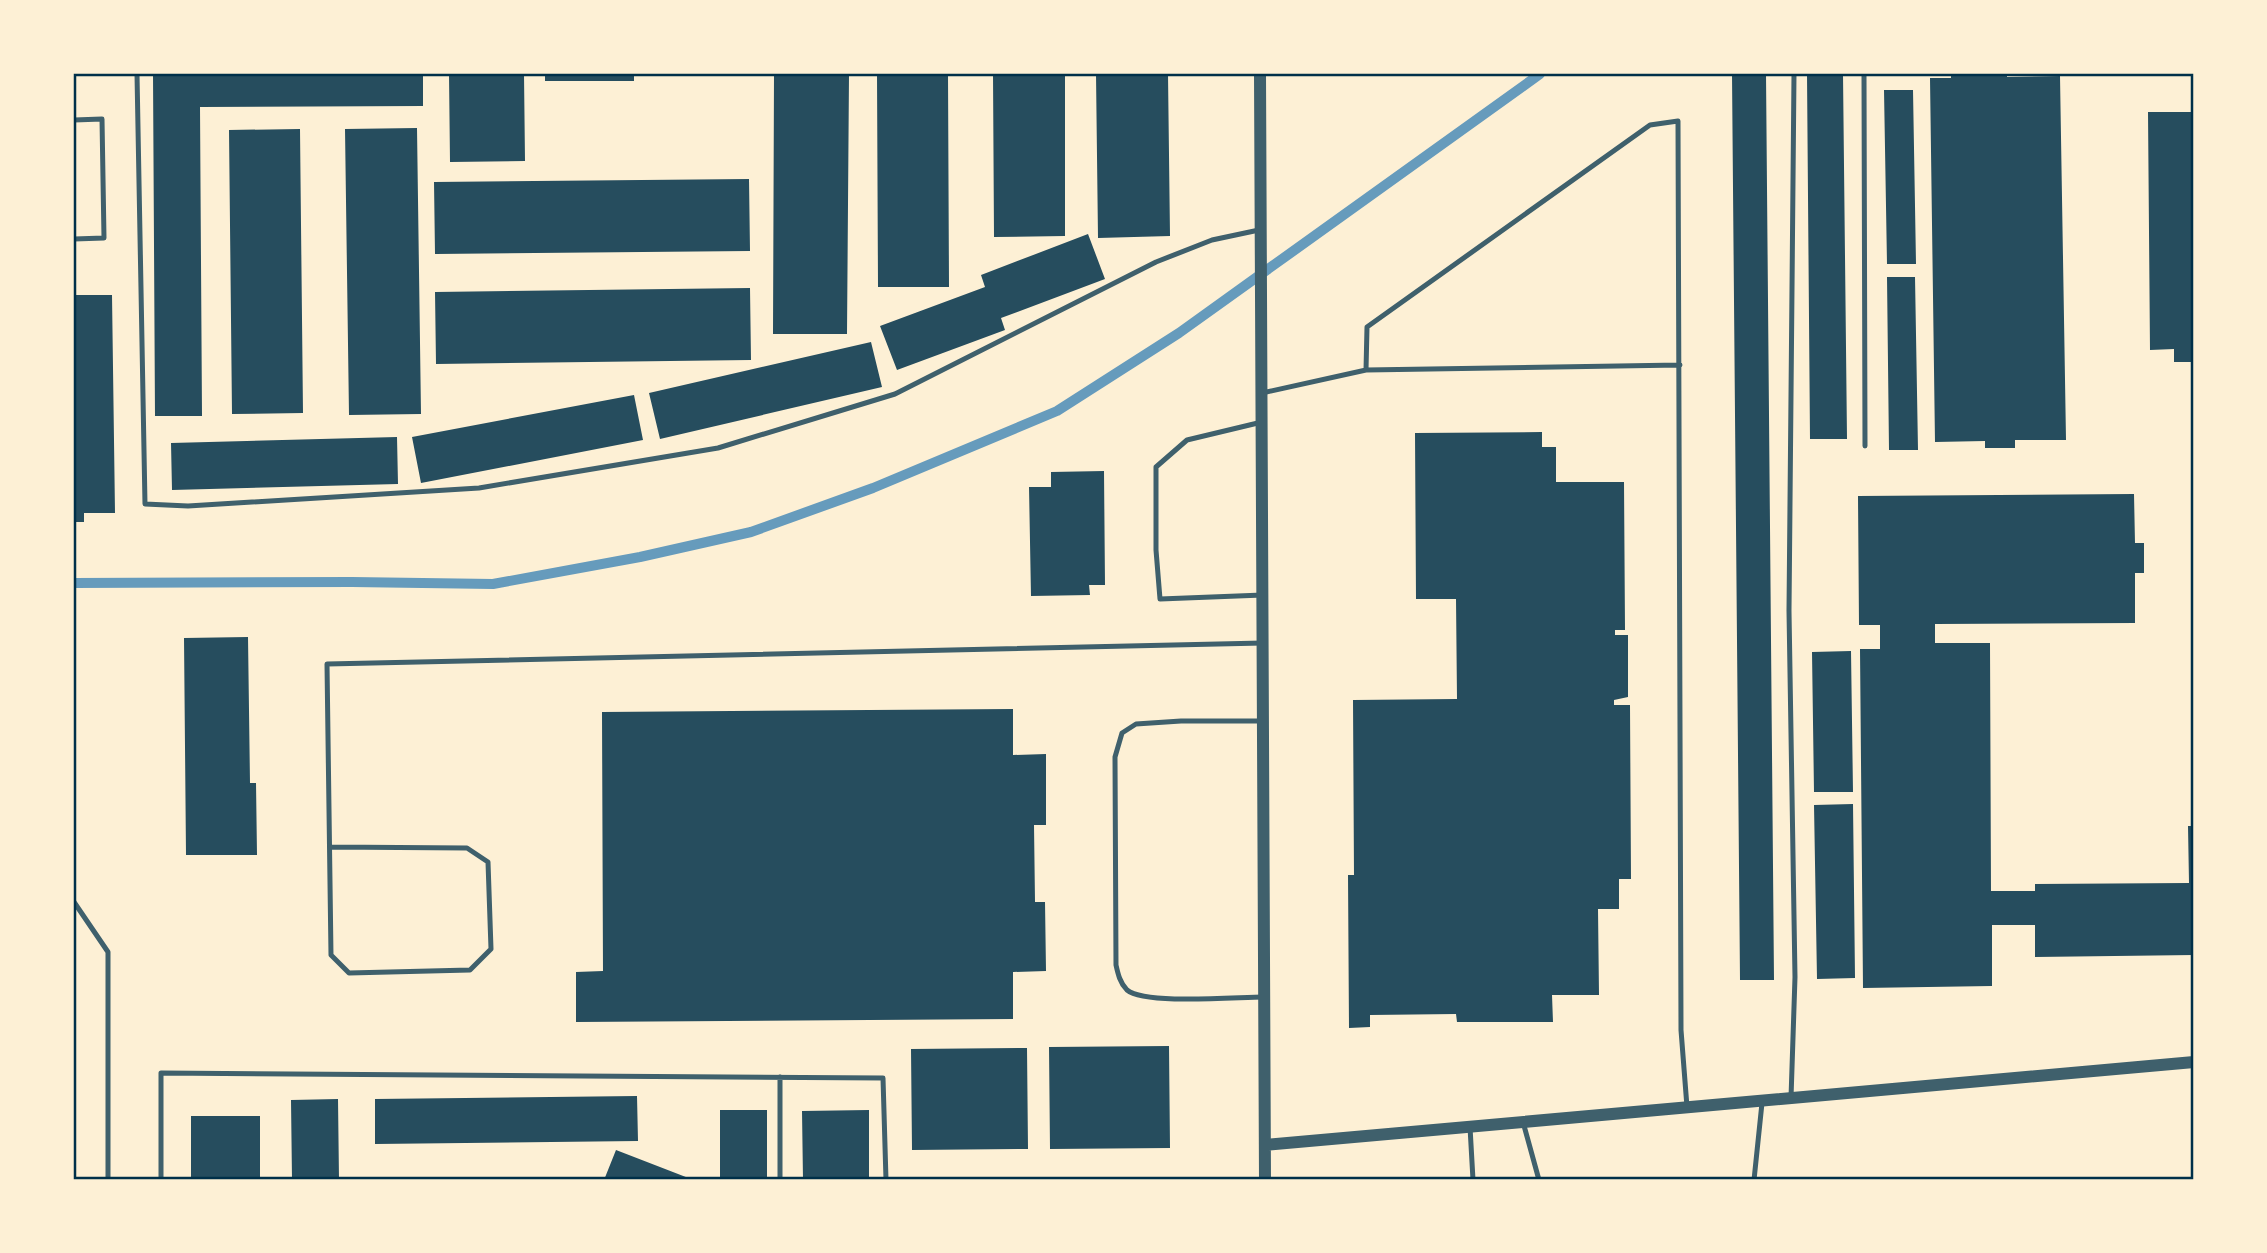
<svg xmlns="http://www.w3.org/2000/svg" width="2267" height="1253" viewBox="0 0 2267 1253" font-family="Inter,sans-serif">
	<style>
		.lines { fill: none; stroke-linecap: round; stroke-linejoin: round }
		.stream { stroke: #669bbc; stroke-width: 10 }
		.building { fill: #264d5e }
		.service { stroke: #3f606c; stroke-width: 5 }
		.tertiary { stroke: #3f606c; stroke-width: 12 }
		.neatline { fill: none; stroke: #003049; stroke-width: 2.5 }
	</style>
	<rect width="100%" height="100%" fill="#fdf0d5"/>
	<g class="lines">
		<path class="stream" d="M74,583L352,582L493,584L640,557L751,532L873,488L1057,411L1179,333L1540,74"/>
	</g>
	<path class="building" d="M153,74H423V106L200,107L202,416H155Z
		M449,74H524L525,161L450,162Z
		M545,74H634V81H545Z
		M774,74H849L847,334H773Z
		M877,74H948L949,287H878Z
		M993,74H1065V236L994,237Z
		M1096,74H1168L1170,236L1098,238Z
		M1732,74H1766L1774,980H1740Z
		M1807,74H1843L1847,439H1810Z
		M1951,74H2007V77L2060,76L2066,440H2015V448H1985V441L1935,442L1930,78H1951Z
		M1884,90H1913L1916,264H1887Z
		M2148,112H2194V362H2174V349L2150,350Z
		M417,128L421,414L349,415L345,129Z
		M300,129L303,413L232,414L229,130Z
		M749,179L750,251L435,254L434,182Z
		M1088,234L1105,279L1001,318L1005,330L897,370L880,326L985,287L981,275Z
		M1887,277H1915L1918,450H1889Z
		M750,288L751,360L436,364L435,292Z
		M74,295H112L115,513H84V522H74Z
		M871,342L882,387L660,439L649,393Z
		M634,395L643,440L421,483L412,437Z
		M1542,432V447H1556V482H1624L1625,630H1615V635H1628V697L1614,700V705H1630L1631,879H1619V909H1598L1599,995H1552L1553,1022H1457L1456,1014L1370,1015V1027L1349,1028L1348,875H1354L1353,700L1457,699L1456,599H1416L1415,433Z
		M397,437L398,484L172,490L171,443Z
		M1104,471L1105,585H1089L1090,595L1031,596L1029,487H1051V472Z
		M2134,494L2135,543H2144V573H2135V623L1935,624V643H1990L1991,891H2035V884L2189,883L2188,826H2194V955L2035,957V925H1992V986L1863,988L1860,649H1880V625H1859L1858,496Z
		M248,637L250,783H256L257,855H186L184,638Z
		M1851,651L1853,792H1814L1812,652Z
		M1013,709V755L1046,754V825H1034L1035,902H1045L1046,971L1013,972V1019L576,1022V972L603,971L602,712Z
		M1853,804L1855,978L1817,979L1814,805Z
		M1169,1046L1170,1148L1050,1149L1049,1047Z
		M1027,1048L1028,1149L912,1150L911,1049Z
		M637,1096L638,1141L375,1144V1099Z
		M338,1099L339,1180H292L291,1100Z
		M720,1110H767V1180H720Z
		M869,1110V1180H803L802,1111Z
		M191,1116H260V1180H191Z
		M616,1150L691,1179V1180H604Z"/>
	<g class="lines">
		<path class="service" d="M137,74L145,504L188,506L479,488L718,448L895,394L1156,262L1212,240L1259,230
			M1864,74L1865,446
			M74,120L102,119L104,238L74,239
			M1366,370L1680,365
			M1262,393L1366,370L1367,327L1650,125L1678,121L1681,1030L1687,1107
			M1262,422L1187,440L1156,467V550L1160,599L1263,595
			M1263,721H1181L1136,724L1122,733L1115,757L1116,965C1118,974 1120,983 1127,990C1145,1005 1237,997 1263,997
			M330,847L467,848L488,862L491,949L470,970L349,973L331,955L327,664L1263,643
			M74,902L108,952V1180
			M780,1077V1180
			M1791,1098L1795,977L1789,611L1794,74
			M1523,1122L1539,1180
			M1470,1127L1473,1180
			M161,1180V1073L883,1078L886,1180
			M1754,1180L1762,1103"/>
		<path class="tertiary" d="M1260,74L1265,1180
			M1265,1145L2194,1062"/>
	</g>
	<rect width="2267" height="1253" fill="none" stroke="#fdf0d5" stroke-width="150"/>
	<rect x="75" y="75" width="2117" height="1103" class="neatline"/>
</svg>
